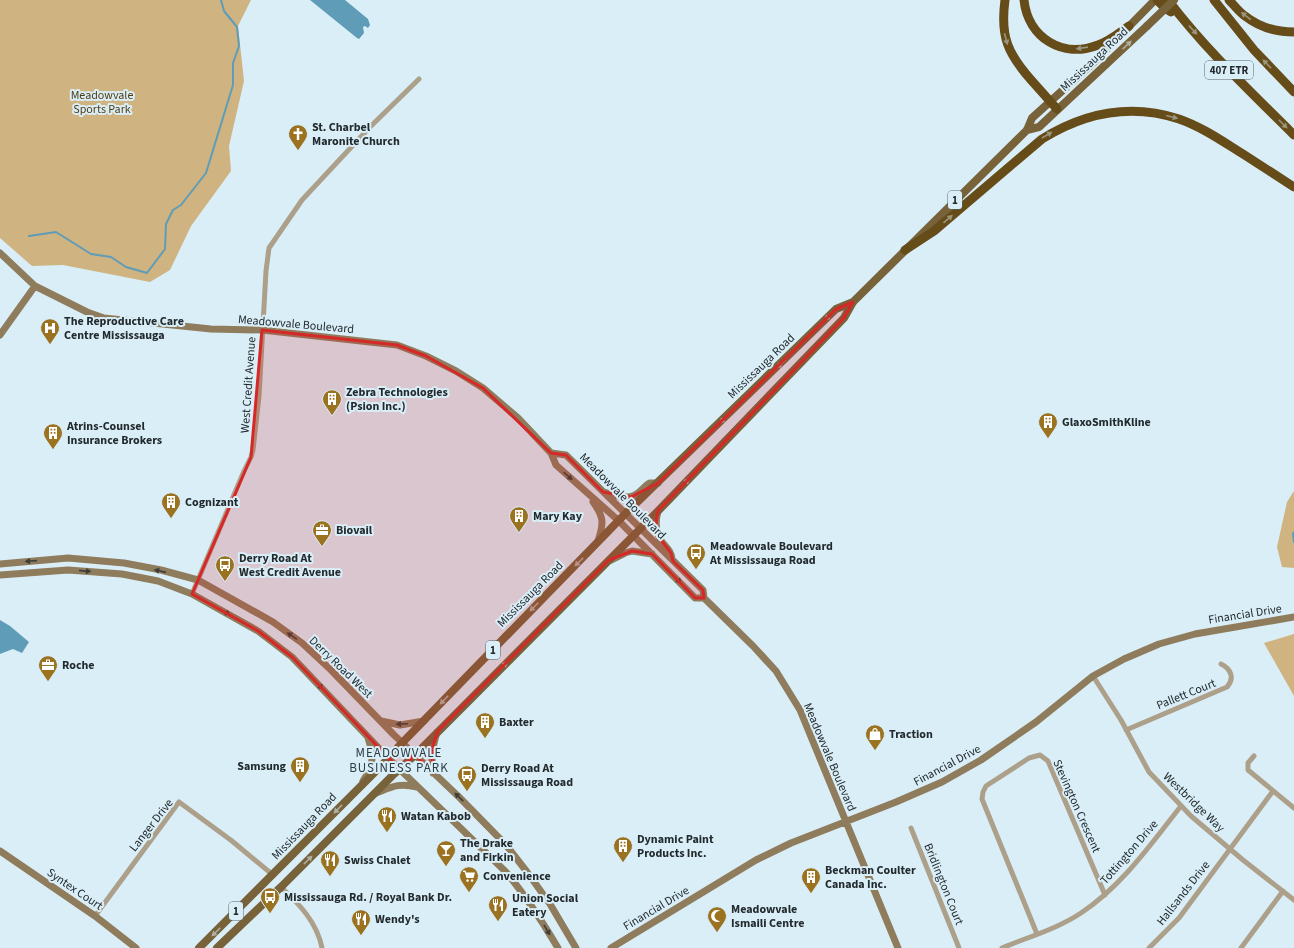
<svg xmlns="http://www.w3.org/2000/svg" width="1294" height="948" viewBox="0 0 1294 948" font-family="'Source Sans 3',sans-serif">
	<style>
		.green { fill: #cfb381 }
		.water { fill: #5f9cb7 }
		.lines { fill: none; stroke-linecap: round; stroke-linejoin: round }
		.stream { stroke: #5f9cb7; stroke-width: 2 }
		.street { stroke: #ada08a; stroke-width: 5 }
		.secondary { stroke: #8e7c5c; stroke-width: 7 }
		.primary { stroke: #78623a; stroke-width: 8 }
		.highway { stroke: #664c19; stroke-width: 9 }
		.primary-bridge { stroke: #78623a; stroke-width: 8 }
		.oneway { fill: #9a957d }
		.oneway2 { fill: #aeafa2 }
		.oneway3 { fill: #3d3e39 }
		.marked { fill: #d62828; fill-opacity: 0.2; stroke: #d62828; stroke-width: 3; stroke-linejoin: round }
		.labels { text-anchor: middle; stroke-width: 4; stroke-linejoin: round; paint-order: stroke }
		.shield { fill: #daeef8; stroke: #59656a; stroke-width: 1 }
		.shield-label { font-size: 11px; font-weight: bold; fill: #222a2d }
		.street-label { font-size: 12px; fill: #222a2d; stroke: #daeef8 }
		.park-label { font-size: 12px; fill: #513d14; stroke: #daeef8 }
		.poi-label { font-size: 12px; font-weight: bold; fill: #222a2d; stroke: #daeef8; text-anchor: start }
		.neighbourhood-label { font-size: 13px; letter-spacing: 1px; fill: #2d3d44; stroke: #daeef8 }
	</style>
	<rect width="100%" height="100%" fill="#daeef8"/>
	<path class="green" d="M0,0H251L238,26L244,81L229,146L231,171L191,226L170,270L150,282L63,265L32,266L0,238Z
		M1294,491V568L1282,567L1277,547L1287,502Z
		M1294,634V696L1264,643Z"/>
	<path class="water" d="M310,0H345L368,19L370,25L368,28L365,26L363,27L364,33L359,39L357,38Z
		M0,620L10,626L29,642L22,653L13,649L0,654Z"/>
	<g class="lines">
		<path class="stream" d="M29,236L56,232L91,254L111,257L126,267L147,273L165,249L166,224L173,210L181,205L206,173L233,85V63L239,46L237,27L224,11L221,0
			M1294,532L1293,534L1294,542"/>
		<path class="street" d="M192,594L244,471L251,457L253,450L259,396L266,271L269,248L302,200L370,127L419,79
			M1093,676L1121,720L1149,772L1191,816L1243,860L1294,900
			M1126,730L1227,687C1235,678 1231,669 1221,664
			M1254,756L1248,763V770L1294,808
			M911,828L959,948
			M281,887C299,904 317,922 322,948
			M95,916L179,802L232,841L273,875
			M1037,934L982,799L983,792L986,786L1029,758L1040,755L1048,761L1105,895
			M1002,948C1028,937 1057,929 1081,913C1122,886 1151,844 1181,806
			M1149,948L1179,918L1273,791
			M1241,948L1283,891"/>
		<path class="secondary" d="M0,253L35,286L87,312L104,318L211,329L262,330L397,345L426,356L456,371L483,388L518,418L551,453L556,465L619,521L695,598H704
			M0,335L35,286
			M551,453L566,455L703,590L704,598L753,646L776,671L800,710L898,948
			M604,492C613,495 626,500 635,495C641,492 644,486 650,483H658
			M593,502C604,517 604,523 598,541
			M658,511C655,522 655,532 662,542C667,548 671,551 672,559
			M611,560L625,553L632,551L652,554
			M0,564L68,558L124,563L161,570L198,580L273,622L302,643L331,670L394,735L460,798L506,845L527,872L550,904L576,948
			M0,575L68,570L122,574L158,581L192,594L258,631L292,657L388,758L506,872C526,896 542,921 558,948
			M381,721L400,725L424,721
			M433,773C431,756 432,749 437,732
			M363,781C374,765 374,756 368,738
			M374,794C390,788 398,782 416,787
			M0,851L95,916L136,948
			M611,948L756,860L791,843L896,802L942,782L981,760L1036,722L1093,676L1124,659L1159,644L1195,634L1294,617"/>
		<path class="primary" d="M1027,130L1039,127L1147,26
			M199,948L383,764L402,743L625,514L836,309L853,302
			M217,948L281,887L394,774L415,755L658,511L844,318L853,302L1027,130L1032,118L1094,62L1155,0"/>
		<path class="highway" d="M1005,0C1000,37 1008,54 1032,81C1041,91 1049,100 1057,109
			M1024,0C1028,38 1063,59 1098,45C1110,41 1119,33 1129,26
			M1157,0L1166,9L1171,12
			M1168,0C1205,49 1251,92 1294,135
			M1214,0L1254,50L1294,92
			M1229,0C1234,5 1239,12 1245,16C1259,27 1277,32 1294,32
			M905,250L934,231L1042,139C1084,113 1130,103 1179,119C1202,127 1222,141 1243,154C1260,165 1277,176 1294,187"/>
		<path class="primary-bridge" d="M1147,26L1174,0"/>
	</g>
	<defs><path id="oneway-solid" d="M-6-.8H1V-3.2L6.5 0L1 3.2V.8H-6Z"/></defs>
	<g class="oneway">
		<use href="#oneway-solid" transform="translate(1246 16) rotate(-143)"/>
		<use href="#oneway-solid" transform="translate(1193 30) rotate(47)"/>
		<use href="#oneway-solid" transform="translate(1006 39) rotate(75)"/>
		<use href="#oneway-solid" transform="translate(1082 48) rotate(172)"/>
		<use href="#oneway-solid" transform="translate(1267 64) rotate(-134)"/>
		<use href="#oneway-solid" transform="translate(1172 117) rotate(14)"/>
		<use href="#oneway-solid" transform="translate(1283 124) rotate(45)"/>
		<use href="#oneway-solid" transform="translate(1047 135) rotate(-31)"/>
		<use href="#oneway-solid" transform="translate(948 219) rotate(-41)"/>
	</g>
	<g class="oneway2">
		<use href="#oneway-solid" transform="translate(1127 45) rotate(-43)"/>
		<use href="#oneway-solid" transform="translate(829 316) rotate(135)"/>
		<use href="#oneway-solid" transform="translate(781 364) rotate(136)"/>
		<use href="#oneway-solid" transform="translate(724 419) rotate(136)"/>
		<use href="#oneway-solid" transform="translate(685 483) rotate(-46)"/>
		<use href="#oneway-solid" transform="translate(579 562) rotate(135)"/>
		<use href="#oneway-solid" transform="translate(534 607) rotate(135)"/>
		<use href="#oneway-solid" transform="translate(503 666) rotate(-45)"/>
		<use href="#oneway-solid" transform="translate(444 700) rotate(134)"/>
		<use href="#oneway-solid" transform="translate(338 809) rotate(134)"/>
		<use href="#oneway-solid" transform="translate(308 860) rotate(-45)"/>
		<use href="#oneway-solid" transform="translate(216 932) rotate(135)"/>
	</g>
	<g class="oneway3">
		<use href="#oneway-solid" transform="translate(568 476) rotate(42)"/>
		<use href="#oneway-solid" transform="translate(31 561) rotate(176)"/>
		<use href="#oneway-solid" transform="translate(85 571) rotate(5)"/>
		<use href="#oneway-solid" transform="translate(160 571) rotate(-167)"/>
		<use href="#oneway-solid" transform="translate(677 579) rotate(45)"/>
		<use href="#oneway-solid" transform="translate(225 612) rotate(28)"/>
		<use href="#oneway-solid" transform="translate(292 636) rotate(-145)"/>
		<use href="#oneway-solid" transform="translate(319 685) rotate(46)"/>
		<use href="#oneway-solid" transform="translate(402 724) rotate(177)"/>
		<use href="#oneway-solid" transform="translate(459 797) rotate(-136)"/>
		<use href="#oneway-solid" transform="translate(547 930) rotate(59)"/>
	</g>
	<path class="marked" d="M853,302L844,318L658,511L656,523L659,537L671,553L673,561L703,590L704,598H695L652,554L632,551L609,560L438,731L432,749L433,773L415,755L399,769L292,657L258,631L192,594L251,457L262,330L397,345L426,356L483,388L551,453L566,455L603,492L631,497L658,483L836,309Z"/>
	<defs>
		<symbol id="church-pin" viewBox="-11 -11 22 30"><path d="M0 17L-7.5 6A9.5 9.5 0 1 1 7.5 6Z" fill="#9b7320" stroke="#daeef8"/><path d="M-1.2-6h2.4v3.5h3.3v2.4h-3.3V6h-2.4V-.1h-3.3v-2.4h3.3Z" fill="#fff"/></symbol>
		<symbol id="hospital-pin" viewBox="-11 -11 22 30"><path d="M0 17L-7.5 6A9.5 9.5 0 1 1 7.5 6Z" fill="#9b7320" stroke="#daeef8"/><path d="M-5-5h3v3.5h4V-5h3V5h-3V1.5h-4V5h-3Z" fill="#fff"/></symbol>
		<symbol id="building-pin" viewBox="-11 -11 22 30"><path d="M0 17L-7.5 6A9.5 9.5 0 1 1 7.5 6Z" fill="#9b7320" stroke="#daeef8"/><path d="M-4-6H4V6H1V3H-1V6H-4ZM-2.5-4.3h1.7v1.8h-1.7ZM.8-4.3h1.7v1.8H.8ZM-2.5-1h1.7V.8h-1.7ZM.8-1h1.7V.8H.8Z" fill="#fff"/></symbol>
		<symbol id="office-pin" viewBox="-11 -11 22 30"><path d="M0 17L-7.5 6A9.5 9.5 0 1 1 7.5 6Z" fill="#9b7320" stroke="#daeef8"/><path d="M-6-3h4V-5.5h4V-3h4V5H-6ZM-1-4.5V-3h2v-1.5ZM-6 0V1H6V0Z" fill="#fff"/></symbol>
		<symbol id="bus-pin" viewBox="-11 -11 22 30"><path d="M0 17L-7.5 6A9.5 9.5 0 1 1 7.5 6Z" fill="#9b7320" stroke="#daeef8"/><path d="M-5-6H5V4H4V6H2V4H-2V6H-4V4H-5ZM-3.5-4V0h7V-4ZM-3.5 1.2v1.5H-2V1.2ZM2 1.2v1.5H3.5V1.2Z" fill="#fff"/></symbol>
		<symbol id="shop-pin" viewBox="-11 -11 22 30"><path d="M0 17L-7.5 6A9.5 9.5 0 1 1 7.5 6Z" fill="#9b7320" stroke="#daeef8"/><path d="M-5-2.5h2.3a2.7 3.5 0 0 1 5.4 0H5L5.5 6h-11ZM-1.5-2.5h3a1.5 2.3 0 0 0-3 0Z" fill="#fff"/></symbol>
		<symbol id="restaurant-pin" viewBox="-11 -11 22 30"><path d="M0 17L-7.5 6A9.5 9.5 0 1 1 7.5 6Z" fill="#9b7320" stroke="#daeef8"/><path d="M-5-6h1v4h1v-4h1v4h1v-4h1v5L-1.5 .5V6h-2V.5L-5-1ZM5-6V6H3V1.5H1.5Q1.5-4 5-6Z" fill="#fff"/></symbol>
		<symbol id="bar-pin" viewBox="-11 -11 22 30"><path d="M0 17L-7.5 6A9.5 9.5 0 1 1 7.5 6Z" fill="#9b7320" stroke="#daeef8"/><path d="M-6-5H6L.8 .8V4.5H3.5V6h-7V4.5H-.8V.8Z" fill="#fff"/></symbol>
		<symbol id="supermarket-pin" viewBox="-11 -11 22 30"><path d="M0 17L-7.5 6A9.5 9.5 0 1 1 7.5 6Z" fill="#9b7320" stroke="#daeef8"/><path d="M-6-5.5h2.5l.6 2H6L4.5 2H-2.5L-4.4-4H-6ZM-1.5 3.2a1.3 1.3 0 1 0 .1 0ZM3 3.2a1.3 1.3 0 1 0 .1 0Z" fill="#fff"/></symbol>
		<symbol id="mosque-pin" viewBox="-11 -11 22 30"><path d="M0 17L-7.5 6A9.5 9.5 0 1 1 7.5 6Z" fill="#9b7320" stroke="#daeef8"/><path d="M3.5-4.9A6 6 0 1 0 3.5 4.9A5 5 0 1 1 3.5-4.9Z" fill="#fff"/></symbol>
	</defs>
	<g fill-rule="evenodd">
		<use href="#church-pin" x="287" y="123" width="22" height="30"/>
		<use href="#hospital-pin" x="39" y="317" width="22" height="30"/>
		<use href="#building-pin" x="321" y="388" width="22" height="30"/>
		<use href="#building-pin" x="1037" y="411" width="22" height="30"/>
		<use href="#building-pin" x="42" y="422" width="22" height="30"/>
		<use href="#building-pin" x="160" y="491" width="22" height="30"/>
		<use href="#building-pin" x="508" y="505" width="22" height="30"/>
		<use href="#office-pin" x="311" y="519" width="22" height="30"/>
		<use href="#bus-pin" x="685" y="542" width="22" height="30"/>
		<use href="#bus-pin" x="214" y="554" width="22" height="30"/>
		<use href="#office-pin" x="37" y="654" width="22" height="30"/>
		<use href="#building-pin" x="474" y="711" width="22" height="30"/>
		<use href="#shop-pin" x="864" y="723" width="22" height="30"/>
		<use href="#building-pin" x="289" y="755" width="22" height="30"/>
		<use href="#bus-pin" x="456" y="764" width="22" height="30"/>
		<use href="#restaurant-pin" x="376" y="805" width="22" height="30"/>
		<use href="#building-pin" x="612" y="835" width="22" height="30"/>
		<use href="#bar-pin" x="435" y="839" width="22" height="30"/>
		<use href="#restaurant-pin" x="319" y="849" width="22" height="30"/>
		<use href="#supermarket-pin" x="458" y="865" width="22" height="30"/>
		<use href="#building-pin" x="800" y="866" width="22" height="30"/>
		<use href="#bus-pin" x="259" y="886" width="22" height="30"/>
		<use href="#restaurant-pin" x="487" y="894" width="22" height="30"/>
		<use href="#mosque-pin" x="706" y="905" width="22" height="30"/>
		<use href="#restaurant-pin" x="350" y="908" width="22" height="30"/>
	</g>
	<g class="labels">
		<g class="shield">
			<rect x="1205" y="61" width="48" height="18" rx="3"/>
			<rect x="948" y="191" width="14" height="18" rx="3"/>
			<rect x="486" y="641" width="14" height="18" rx="3"/>
			<rect x="229" y="902" width="14" height="18" rx="3"/>
		</g>
		<g class="shield-label">
			<text x="1229" y="74">407 ETR</text>
			<text x="955" y="204">1</text>
			<text x="493" y="654">1</text>
			<text x="236" y="915">1</text>
		</g>
		<g class="street-label">
			<text transform="translate(1094 59) rotate(-43)" y="4">Mississauga Road</text>
			<text transform="translate(296 324) rotate(5)" y="4">Meadowvale Boulevard</text>
			<text transform="translate(761 366) rotate(-44)" y="4">Mississauga Road</text>
			<text transform="translate(248 385) rotate(-86)" y="4">West Credit Avenue</text>
			<text transform="translate(623 496) rotate(45)" y="4">Meadowvale Boulevard</text>
			<text transform="translate(530 594) rotate(-45)" y="4">Mississauga Road</text>
			<text transform="translate(1245 614) rotate(-9)" y="4">Financial Drive</text>
			<text transform="translate(341 667) rotate(44)" y="4">Derry Road West</text>
			<text transform="translate(1186 694) rotate(-22)" y="4">Pallett Court</text>
			<text transform="translate(830 757) rotate(67)" y="4">Meadowvale Boulevard</text>
			<text transform="translate(947 765) rotate(-28)" y="4">Financial Drive</text>
			<text transform="translate(1194 802) rotate(44)" y="4">Westbridge Way</text>
			<text transform="translate(1077 806) rotate(66)" y="4">Stevington Crescent</text>
			<text transform="translate(151 825) rotate(-52)" y="4">Langer Drive</text>
			<text transform="translate(304 826) rotate(-46)" y="4">Mississauga Road</text>
			<text transform="translate(1129 852) rotate(-49)" y="4">Tottington Drive</text>
			<text transform="translate(944 884) rotate(68)" y="4">Bridlington Court</text>
			<text transform="translate(75 889) rotate(34)" y="4">Syntex Court</text>
			<text transform="translate(1183 893) rotate(-52)" y="4">Hallsands Drive</text>
			<text transform="translate(656 908) rotate(-31)" y="4">Financial Drive</text>
		</g>
		<g class="park-label">
			<text x="102" y="99">Meadowvale<tspan x="102" dy="14">Sports Park</tspan></text>
		</g>
		<g class="poi-label">
			<text x="312" y="131">St. Charbel<tspan x="312" dy="14">Maronite Church</tspan></text>
			<text x="64" y="325">The Reproductive Care<tspan x="64" dy="14">Centre Mississauga</tspan></text>
			<text x="346" y="396">Zebra Technologies<tspan x="346" dy="14">(Psion Inc.)</tspan></text>
			<text x="1062" y="426">GlaxoSmithKline</text>
			<text x="67" y="430">Atrins-Counsel<tspan x="67" dy="14">Insurance Brokers</tspan></text>
			<text x="185" y="506">Cognizant</text>
			<text x="533" y="520">Mary Kay</text>
			<text x="336" y="534">Biovail</text>
			<text x="710" y="550">Meadowvale Boulevard<tspan x="710" dy="14">At Mississauga Road</tspan></text>
			<text x="239" y="562">Derry Road At<tspan x="239" dy="14">West Credit Avenue</tspan></text>
			<text x="62" y="669">Roche</text>
			<text x="499" y="726">Baxter</text>
			<text x="889" y="738">Traction</text>
			<text x="286" y="770" text-anchor="end">Samsung</text>
			<text x="481" y="772">Derry Road At<tspan x="481" dy="14">Mississauga Road</tspan></text>
			<text x="401" y="820">Watan Kabob</text>
			<text x="637" y="843">Dynamic Paint<tspan x="637" dy="14">Products Inc.</tspan></text>
			<text x="460" y="847">The Drake<tspan x="460" dy="14">and Firkin</tspan></text>
			<text x="344" y="864">Swiss Chalet</text>
			<text x="825" y="874">Beckman Coulter<tspan x="825" dy="14">Canada Inc.</tspan></text>
			<text x="483" y="880">Convenience</text>
			<text x="284" y="901">Mississauga Rd. / Royal Bank Dr.</text>
			<text x="512" y="902">Union Social<tspan x="512" dy="14">Eatery</tspan></text>
			<text x="731" y="913">Meadowvale<tspan x="731" dy="14">Ismaili Centre</tspan></text>
			<text x="375" y="923">Wendy's</text>
		</g>
		<g class="neighbourhood-label">
			<text x="399" y="757">MEADOWVALE<tspan x="399" dy="15">BUSINESS PARK</tspan></text>
		</g>
	</g>
</svg>
